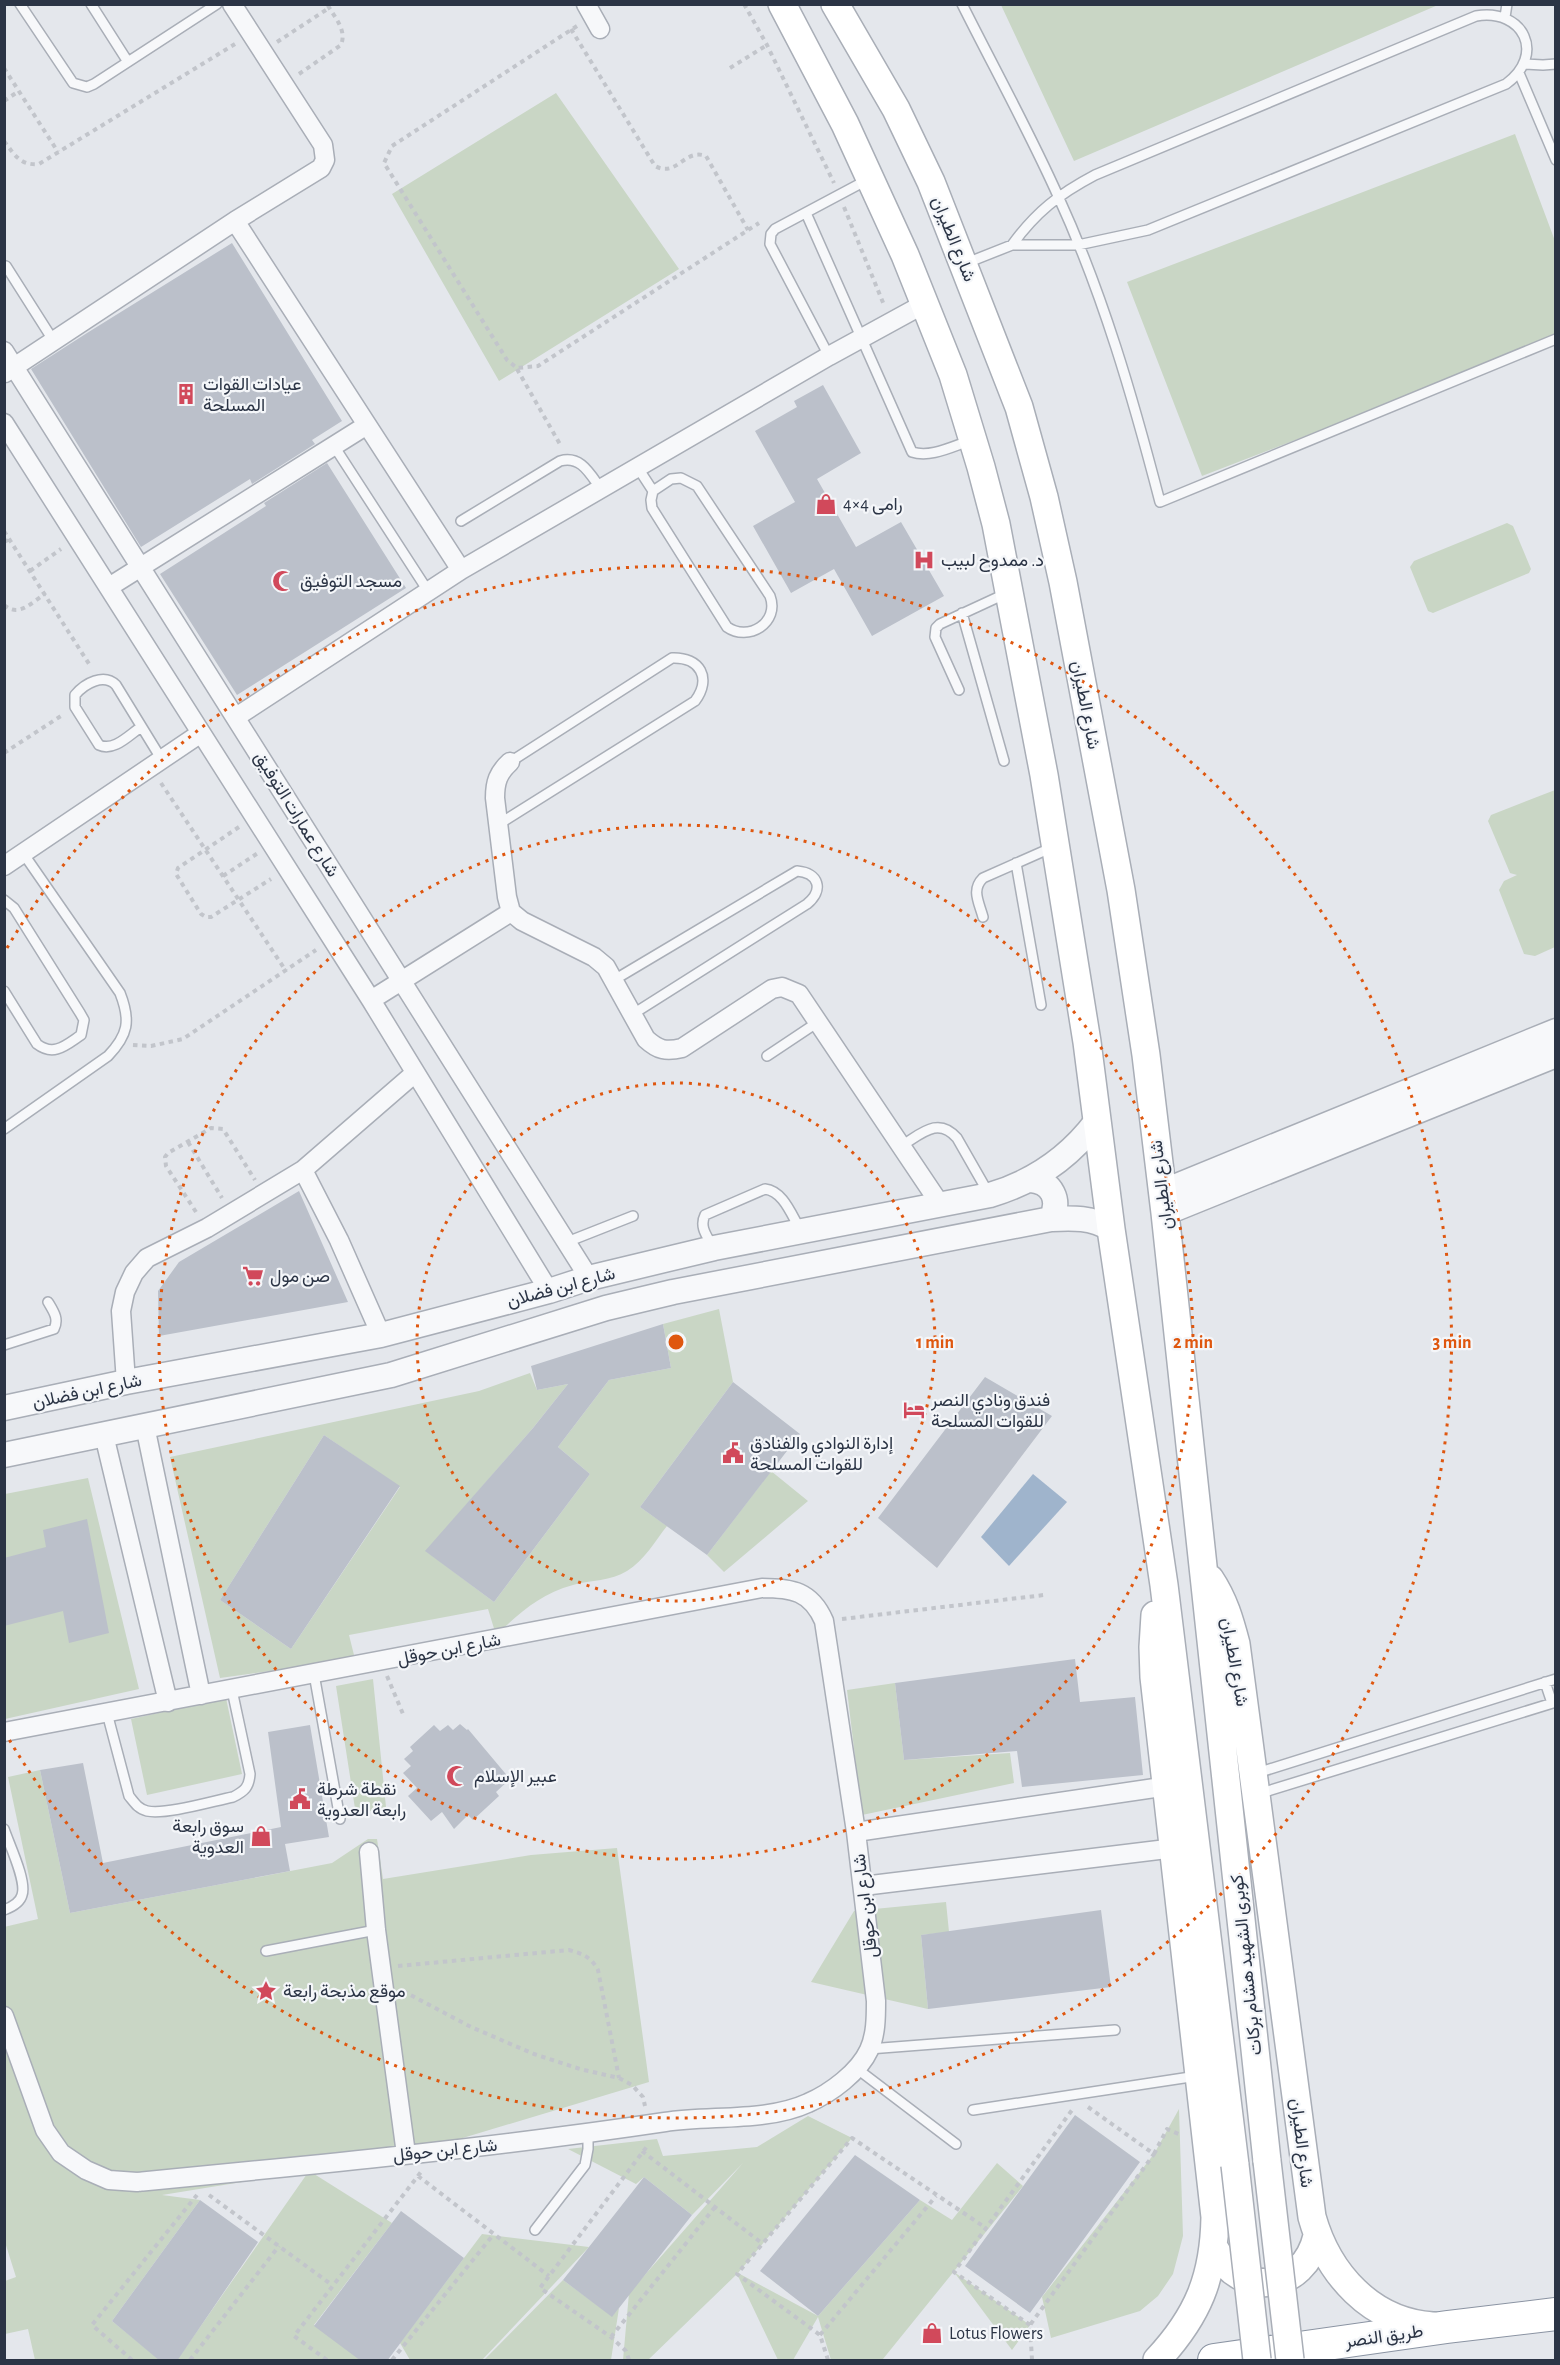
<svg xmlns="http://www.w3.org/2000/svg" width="1560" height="2365" viewBox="0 0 1560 2365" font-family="'Alegreya Sans',Vazirmatn,sans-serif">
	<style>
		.green { fill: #c9d6c5; fill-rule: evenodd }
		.water { fill: #9fb4cc }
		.building { fill: #bbc0ca }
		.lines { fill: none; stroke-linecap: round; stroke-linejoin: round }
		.service-casing { stroke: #a9aeb7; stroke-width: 12 }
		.minor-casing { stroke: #a9aeb7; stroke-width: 21 }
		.tertiary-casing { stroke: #a9aeb7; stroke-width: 27 }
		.secondary-casing { stroke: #a9aeb7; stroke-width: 30 }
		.trunk-casing { stroke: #8b94a3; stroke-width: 34 }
		.path { stroke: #c2c5cb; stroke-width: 4; stroke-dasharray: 4.5 4.5; stroke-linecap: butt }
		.service { stroke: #f7f8fa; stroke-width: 9 }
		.minor { stroke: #f7f8fa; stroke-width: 18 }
		.tertiary { stroke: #f7f8fa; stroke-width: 24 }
		.secondary { stroke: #fff; stroke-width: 27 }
		.trunk { stroke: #fff; stroke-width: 32 }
		.secondary-bridge-casing { stroke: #a9aeb7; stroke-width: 30; stroke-linecap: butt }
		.secondary-bridge { stroke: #fff; stroke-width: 27 }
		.ring { fill: none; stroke: #df570f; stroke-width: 3; stroke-dasharray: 3 6 }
		.labels { text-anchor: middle; stroke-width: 4.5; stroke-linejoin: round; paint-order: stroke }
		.street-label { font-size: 18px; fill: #2b3445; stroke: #f4f6f9 }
		.poi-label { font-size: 18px; fill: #2b3445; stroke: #f4f6f9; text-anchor: start }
		.centre { fill: #df570f; stroke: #f4f6f9; stroke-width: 3 }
		.ring-label { font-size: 18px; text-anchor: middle; font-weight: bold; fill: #df570f; stroke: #f4f6f9; stroke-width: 4.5; stroke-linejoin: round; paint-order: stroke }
	</style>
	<rect width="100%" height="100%" fill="#e4e7ec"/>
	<path class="green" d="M1001,5H1438L1074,161Z
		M556,93L679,269L499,381L392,194Z
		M1515,134L1555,241V340L1202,476L1127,282Z
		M1507,523L1513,526L1531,569L1529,573L1433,613L1428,611L1410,567L1414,561Z
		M1555,790V947L1535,956L1524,954L1499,890L1504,881L1517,875L1510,873L1488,821L1491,815Z
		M719,1309L733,1382L640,1507L667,1526C655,1541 644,1561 627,1571C611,1581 591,1580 573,1585C540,1594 521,1612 496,1635L488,1609L349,1635L355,1659L220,1678L170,1457L479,1391L530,1373L537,1390L568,1384L533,1428L426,1551L494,1602L590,1474L558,1447L609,1380L671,1368L663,1324ZM324,1435L400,1487L291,1649L220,1600Z
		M771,1471L808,1501L724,1572L707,1555Z
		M88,1478L139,1689L5,1719V1494Z
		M373,1679L386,1807L356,1815L336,1686Z
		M895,1683L904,1760L1010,1753L1014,1783L862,1815L847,1690Z
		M226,1698L242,1774L147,1795L131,1719Z
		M40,1770L70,1913L332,1863L368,1839H377L383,1879L531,1855L617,1848L649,2082L403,2156L311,2172L392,2223L314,2325L361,2360H177L309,2171L162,2195L200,2200L112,2321L160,2360H35L28,2329L5,2334V2281L16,2277L4,2239V1927L38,1919L8,1777Z
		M946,1902L949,1932L921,1935L928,2009L811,1982L854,1911Z
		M1179,2109L1183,2236L1173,2274L1158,2296L1140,2311L1051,2338L1042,2297L1154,2154Z
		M808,2116L852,2138L738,2273L818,2316L920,2200L952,2220L997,2163L1023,2186L883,2359L831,2360L818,2317L793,2360H778L737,2274L648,2360H623L629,2293L743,2163L692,2215L644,2177L636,2184L568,2149L657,2139L663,2156L757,2147Z
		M482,2234L589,2247L482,2360H410L400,2343Z
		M954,2272L1030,2325L1012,2350Z
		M563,2280L612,2316L619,2308L611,2360H484Z"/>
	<path class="water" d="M1033,1474L1067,1502L1009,1566L981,1537Z"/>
	<path class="building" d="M232,243L342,421L312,440L315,444L252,484L250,479L141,547L31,369L87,333Z
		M823,385L861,453L817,479L856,547L901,522L944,596L872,636L834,569L791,593L753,526L795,502L755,431L797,407L794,401Z
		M327,463L406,588L237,695L160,574L266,506L264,503Z
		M299,1191L348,1302L159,1336L158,1291L179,1262Z
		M663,1324L671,1368L609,1380L558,1447L590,1474L494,1602L425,1551L533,1428L568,1384L537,1390L531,1366Z
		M985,1377L1052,1416L937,1568L878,1518Z
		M733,1382L800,1434L707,1555L640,1507Z
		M324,1435L400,1486L291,1649L220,1600Z
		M87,1519L109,1633L69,1643L63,1611L4,1626V1558L46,1547L43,1530Z
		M1075,1659L1080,1702L1135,1697L1143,1775L1022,1787L1017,1751L904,1760L895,1683Z
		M460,1724L467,1730L468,1729L510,1779L496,1792L499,1796L473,1820L468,1815L454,1829L442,1812L431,1821L408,1796L417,1788L403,1773L411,1766L404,1759L413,1751L410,1747L434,1725L440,1731L448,1725L453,1730Z
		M310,1725L329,1837L285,1844L290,1871L70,1913L40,1770L83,1763L103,1863L281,1827L268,1732Z
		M1101,1910L1111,1987L928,2009L921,1935Z
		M1075,2115L1140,2162L1030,2313L965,2266Z
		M855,2155L920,2200L818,2316L760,2271Z
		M644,2177L692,2215L612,2317L563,2280Z
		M200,2200L258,2242L177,2361H160L112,2321Z
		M401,2211L464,2258L387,2361H361L314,2326Z"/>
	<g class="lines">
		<defs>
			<path id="service" d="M20,4L73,83L87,87L94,84L217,4
				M91,4L128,62
				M962,4C994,68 1029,131 1058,196C1103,294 1133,398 1160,502L1556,339
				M1505,17L1507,4
				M1525,64L1543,65L1556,64
				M1519,73L1556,160
				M806,213L912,452C930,458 951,447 969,441
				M964,264L1012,245H1078L1148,230L1506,84C1546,55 1524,8 1476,16L1095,175C1059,194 1036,212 1012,245
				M6,266L53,340
				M829,356L770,244L771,234L775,229L867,180
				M334,446L428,591
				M638,468L653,491
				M681,478L697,486L770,596C780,623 748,642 727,627L652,508L651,500L653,491L671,479Z
				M461,521L560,461C581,455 590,474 601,489
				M962,613L1004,761
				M959,690L935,637L936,628L940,624L1007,593
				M141,727C129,735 114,752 99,745L75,707V695C85,683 104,673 116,685L162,760
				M499,824L695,701C712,678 700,657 672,658L510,762
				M1016,863L1041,1005
				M4,900L14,908L80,1013L84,1020L81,1035C66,1045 54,1057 37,1044L4,991
				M983,917C979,902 971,890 983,878L1053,847
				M614,980L797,871C819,873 824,890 807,904L633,1014
				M767,1056L818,1022
				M4,1129L108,1056C128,1035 131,1021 120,993L23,853
				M901,1146C921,1134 938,1116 957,1138L989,1194
				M567,1242L633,1216
				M713,1247C707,1236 699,1227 705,1215L765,1189C783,1191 791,1214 800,1229
				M4,1345L54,1329C59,1319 54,1312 48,1302
				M314,1674L340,1819
				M1545,1682L1552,1703
				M107,1713L129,1796C134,1802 138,1809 147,1811C166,1815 213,1801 233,1797C245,1791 249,1787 250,1774L232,1690
				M1254,1774L1556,1679
				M1258,1794L1556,1702
				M4,1829C9,1844 27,1881 22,1895C20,1903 12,1907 4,1910
				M266,1951L376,1930
				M869,2049L1115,2030
				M856,2068L956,2144
				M973,2110L1197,2076
				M535,2230L585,2165L588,2149V2133"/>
			<path id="minor" d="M586,4L600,29
				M235,221L461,570
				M4,351L589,1278
				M5,373L235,221L321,168L325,160L323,145L232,4
				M4,423L371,1000L549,1291
				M109,587L367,425
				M236,717L461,570L829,356L924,304
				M510,762C498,773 495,782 495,798L507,897L511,912L522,921L594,957L606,967L646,1039C658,1050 666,1052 682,1048L772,989L782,987L799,994L940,1204
				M4,866L201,733
				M371,1000L511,912
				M303,1170L339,1240L381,1335
				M126,1382L121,1311L125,1292L134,1273L147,1258L207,1228L303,1170L415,1073
				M145,1426L201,1695
				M104,1435L168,1702
				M4,1732L762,1588C792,1588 811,1591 824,1621L856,1832L876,2001C876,2017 876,2035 869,2050C859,2072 831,2093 808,2103C767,2122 710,2115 665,2122C490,2148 313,2165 137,2182L109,2180L86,2170L61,2153L45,2130L4,2016
				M856,1832L1168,1786
				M369,1852L376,1930L406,2154
				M863,1886L1175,1848"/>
			<path id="tertiary" d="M1031,1180C1052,1182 1061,1200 1051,1219
				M1162,1192L1556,1031
				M1165,1213L1556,1055
				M4,1408L126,1382L381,1335L549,1291L589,1278L714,1248L990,1195C1034,1182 1068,1159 1096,1122
				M4,1455L391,1375L606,1308L673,1292L1051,1219C1073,1218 1091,1217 1111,1229"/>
			<path id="secondary" d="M782,4L845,124L905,255L953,375L981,467L996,524L1044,775L1087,1042L1111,1229L1164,1585L1235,2165
				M835,4L896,109L931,182L1019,407L1044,497L1063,582L1121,890L1146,1055L1165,1213L1267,2161
				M1210,1579C1224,1600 1230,1621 1236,1644L1312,2217C1328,2274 1371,2322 1433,2326
				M1155,1615L1153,1647L1154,1677L1215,2217C1214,2277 1198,2316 1157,2360
				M1215,2249C1241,2299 1304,2292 1317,2236"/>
			<path id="trunk" d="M1214,2360L1447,2327L1556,2314"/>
		</defs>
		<use href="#service" class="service-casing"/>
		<use href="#minor" class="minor-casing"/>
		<use href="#tertiary" class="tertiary-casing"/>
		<use href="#secondary" class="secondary-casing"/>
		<use href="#trunk" class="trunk-casing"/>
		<path class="path" d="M744,4L767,45L834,183
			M577,26L392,146L384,163L507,360L517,368L538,366L759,223
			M571,29L655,166C677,178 684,148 706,156L748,230
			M277,42L329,8
			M4,68L58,152
			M730,68L767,45
			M299,74L341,45C347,30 335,18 327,4
			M4,101L19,91
			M4,141C14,154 20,166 39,164L235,44
			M844,207L884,305
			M517,369L561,446
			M4,531L91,667
			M4,542L10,539
			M30,571L61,549
			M4,605C19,618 32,602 45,594
			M4,753L64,714
			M161,783L286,971
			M239,827L178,868L176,874L201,914L206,917H211L271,879
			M223,876L258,853
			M133,1045L151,1046L183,1039L316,950
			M188,1142L222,1198
			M196,1212L166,1166L165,1157L168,1153L211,1128L223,1129L255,1180
			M842,1619L1044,1595
			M387,1676L403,1714
			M398,1966L569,1950C583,1954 591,1957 598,1970L619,2078
			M403,1991L471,2027L534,2054L580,2069L619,2078L632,2085L643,2097L645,2106
			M1088,2107L1154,2154L1167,2129L1181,2135
			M642,2151L763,2244
			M418,2176L549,2276
			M209,2195L332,2285
			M1030,2325L954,2272L1072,2110
			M820,2335L936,2196
			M611,2337L715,2207
			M132,2360L92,2325L197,2195
			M190,2360L279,2246
			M327,2360L294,2336L421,2172
			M392,2360L494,2234
			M629,2360L626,2351L611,2337L540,2288L648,2145
			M828,2360L820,2335L737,2274L852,2138L986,2228
			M1032,2360L1030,2325L1154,2154"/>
		<use href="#service" class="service"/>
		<use href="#minor" class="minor"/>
		<use href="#tertiary" class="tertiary"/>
		<use href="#secondary" class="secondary"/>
		<use href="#trunk" class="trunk"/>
		<defs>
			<path id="secondary-bridge" d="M1267,2161L1290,2360
				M1235,2165L1257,2360"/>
		</defs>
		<use href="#secondary-bridge" class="secondary-bridge-casing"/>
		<use href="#secondary-bridge" class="secondary-bridge"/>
	</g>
	<g class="ring">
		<circle cx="676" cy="1342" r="259"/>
		<circle cx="676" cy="1342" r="517"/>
		<path d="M7 948A776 776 0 1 1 7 1736"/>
	</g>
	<defs>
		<symbol id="building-bare" viewBox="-9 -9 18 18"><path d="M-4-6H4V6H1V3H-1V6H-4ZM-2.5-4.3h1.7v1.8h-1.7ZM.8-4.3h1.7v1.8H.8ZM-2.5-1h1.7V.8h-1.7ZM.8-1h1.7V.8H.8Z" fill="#d1495b" stroke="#f4f6f9" stroke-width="2.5" paint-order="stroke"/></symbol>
		<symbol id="shop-bare" viewBox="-9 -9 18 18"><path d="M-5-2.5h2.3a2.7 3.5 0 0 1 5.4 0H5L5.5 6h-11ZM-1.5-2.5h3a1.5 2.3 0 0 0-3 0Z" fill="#d1495b" stroke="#f4f6f9" stroke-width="2.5" paint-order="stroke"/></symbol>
		<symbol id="hospital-bare" viewBox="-9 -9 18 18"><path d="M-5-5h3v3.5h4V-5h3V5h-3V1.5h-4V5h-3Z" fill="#d1495b" stroke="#f4f6f9" stroke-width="2.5" paint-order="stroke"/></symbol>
		<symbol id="mosque-bare" viewBox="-9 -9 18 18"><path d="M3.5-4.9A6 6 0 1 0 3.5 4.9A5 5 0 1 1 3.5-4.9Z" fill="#d1495b" stroke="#f4f6f9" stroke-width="2.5" paint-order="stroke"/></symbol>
		<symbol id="supermarket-bare" viewBox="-9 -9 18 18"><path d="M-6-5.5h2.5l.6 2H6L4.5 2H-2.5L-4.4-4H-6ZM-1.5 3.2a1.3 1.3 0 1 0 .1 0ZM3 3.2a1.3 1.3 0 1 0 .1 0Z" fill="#d1495b" stroke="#f4f6f9" stroke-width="2.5" paint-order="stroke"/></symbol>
		<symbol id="hotel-bare" viewBox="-9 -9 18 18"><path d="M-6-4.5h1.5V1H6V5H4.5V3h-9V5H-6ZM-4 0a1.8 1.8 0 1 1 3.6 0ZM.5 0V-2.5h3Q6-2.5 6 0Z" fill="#d1495b" stroke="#f4f6f9" stroke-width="2.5" paint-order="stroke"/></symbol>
		<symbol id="civic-bare" viewBox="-9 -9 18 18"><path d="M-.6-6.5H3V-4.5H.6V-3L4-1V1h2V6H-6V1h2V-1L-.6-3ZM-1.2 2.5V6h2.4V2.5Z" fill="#d1495b" stroke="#f4f6f9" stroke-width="2.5" paint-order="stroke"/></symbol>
		<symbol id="sight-bare" viewBox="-9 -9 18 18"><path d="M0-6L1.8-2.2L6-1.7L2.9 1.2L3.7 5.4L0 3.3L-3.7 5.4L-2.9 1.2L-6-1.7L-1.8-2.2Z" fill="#d1495b" stroke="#f4f6f9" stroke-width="2.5" paint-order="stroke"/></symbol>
	</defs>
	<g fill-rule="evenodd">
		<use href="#building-bare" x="171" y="379" width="30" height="30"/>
		<use href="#shop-bare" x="811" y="489" width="30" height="30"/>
		<use href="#hospital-bare" x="909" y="545" width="30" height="30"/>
		<use href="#mosque-bare" x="268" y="566" width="30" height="30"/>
		<use href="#supermarket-bare" x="238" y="1261" width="30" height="30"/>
		<use href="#hotel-bare" x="899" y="1395" width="30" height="30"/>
		<use href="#civic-bare" x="718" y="1438" width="30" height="30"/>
		<use href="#mosque-bare" x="442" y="1761" width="30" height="30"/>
		<use href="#civic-bare" x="285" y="1784" width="30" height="30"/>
		<use href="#shop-bare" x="246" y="1821" width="30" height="30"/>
		<use href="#sight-bare" x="251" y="1976" width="30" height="30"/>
		<use href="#shop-bare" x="917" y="2318" width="30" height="30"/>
	</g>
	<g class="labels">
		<g class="street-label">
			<text transform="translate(954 239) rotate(68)" y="6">شارع الطيران</text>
			<text transform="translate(1086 705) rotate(79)" y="6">شارع الطيران</text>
			<text transform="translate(297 814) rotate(58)" y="6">شارع عمارات التوفيق</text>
			<text transform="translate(1161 1185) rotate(-97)" y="6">شارع الطيران</text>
			<text transform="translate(561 1287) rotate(-15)" y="6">شارع ابن فضلان</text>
			<text transform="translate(87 1391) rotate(-12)" y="6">شارع ابن فضلان</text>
			<text transform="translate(449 1649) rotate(-11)" y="6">شارع ابن حوقل</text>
			<text transform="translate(1235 1662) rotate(80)" y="6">شارع الطيران</text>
			<text transform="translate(865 1906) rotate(-97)" y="6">شارع ابن حوقل</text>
			<text transform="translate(1246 1965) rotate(-96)" y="6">كوبرى الشهيد هشام بركات</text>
			<text transform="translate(1302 2143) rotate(83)" y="6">شارع الطيران</text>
			<text transform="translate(445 2150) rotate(-6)" y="6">شارع ابن حوقل</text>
			<text transform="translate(1384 2336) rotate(-8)" y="6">طريق النصر</text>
		</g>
		<g class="poi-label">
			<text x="203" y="390">عيادات القوات<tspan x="203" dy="21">المسلحة</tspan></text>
			<text x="843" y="510">رامى 4×4</text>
			<text x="941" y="566">د. ممدوح لبيب</text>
			<text x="300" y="587">مسجد التوفيق</text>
			<text x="270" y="1282">صن مول</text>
			<text x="931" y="1406">فندق ونادي النصر<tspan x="931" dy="21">للقوات المسلحة</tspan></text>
			<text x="750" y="1449">إدارة النوادي والفنادق<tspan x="750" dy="21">للقوات المسلحة</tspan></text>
			<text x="474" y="1782">عبير الإسلام</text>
			<text x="317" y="1795">نقطة شرطة<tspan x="317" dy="21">رابعة العدوية</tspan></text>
			<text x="244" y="1832" text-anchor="end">سوق رابعة<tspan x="244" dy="21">العدوية</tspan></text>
			<text x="283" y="1997">موقع مذبحة رابعة</text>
			<text x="949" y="2339">Lotus Flowers</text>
		</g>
	</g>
	<circle cx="676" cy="1342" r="9" class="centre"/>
	<g class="ring-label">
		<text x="935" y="1348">1 min</text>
		<text x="1193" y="1348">2 min</text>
		<text x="1452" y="1348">3 min</text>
	</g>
	<rect width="1560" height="2365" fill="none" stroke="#2b3445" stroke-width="12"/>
</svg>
